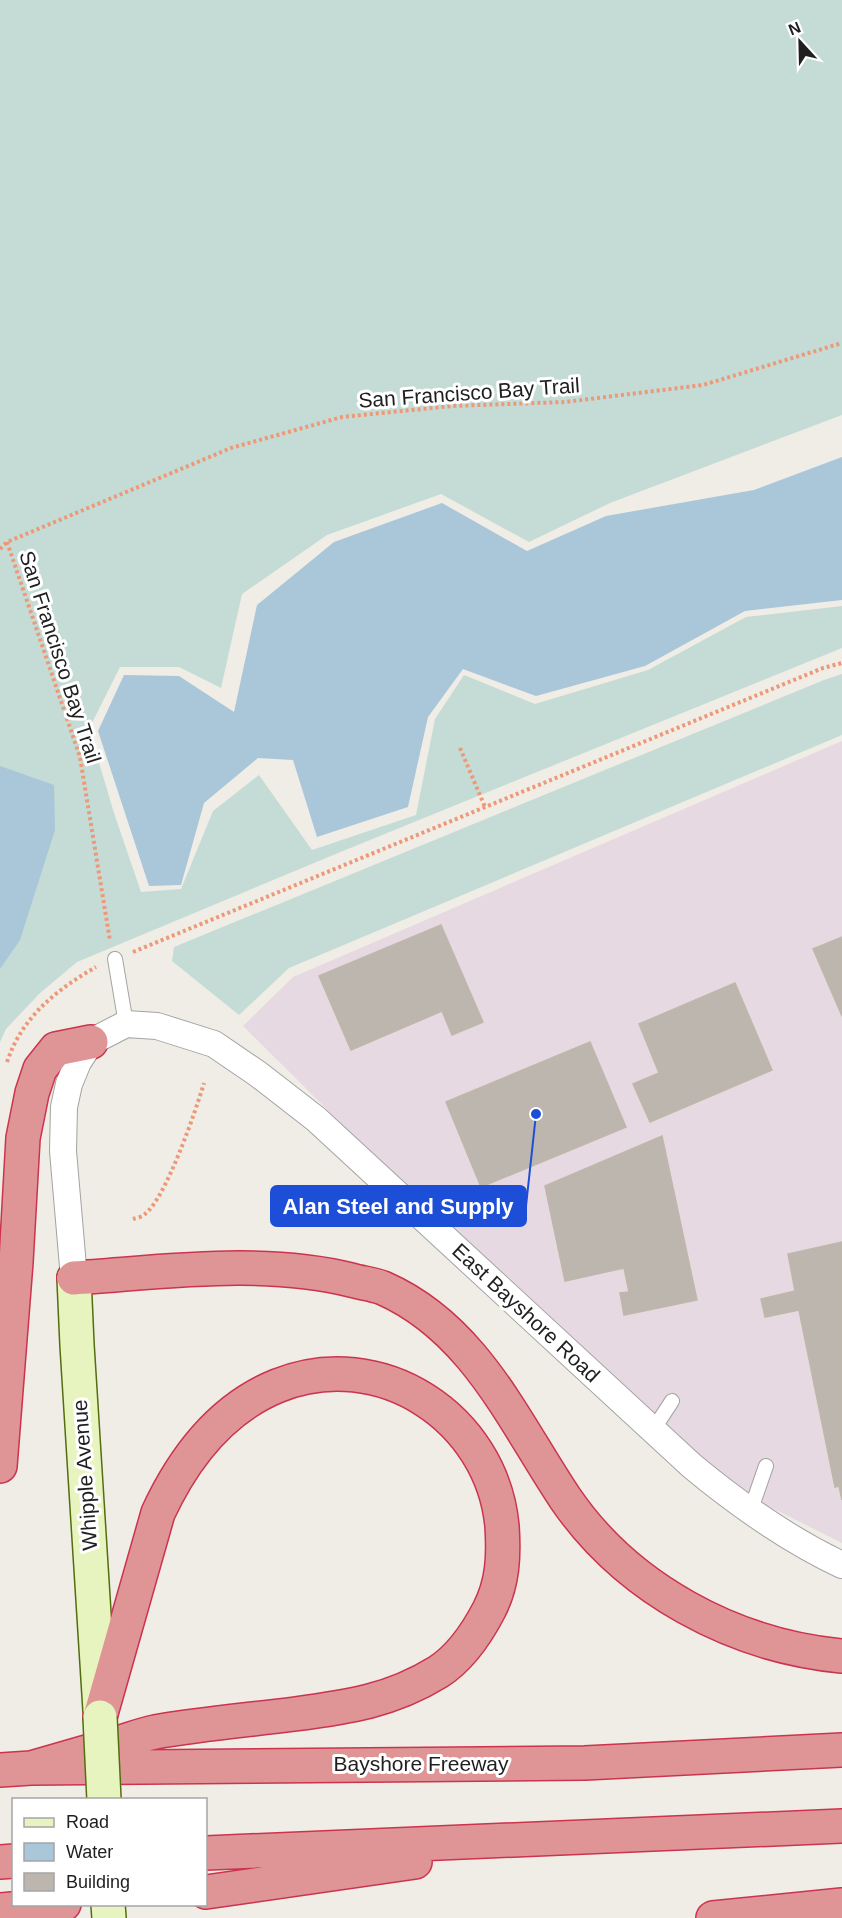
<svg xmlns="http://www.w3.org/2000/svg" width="842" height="1918" viewBox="0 0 842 1918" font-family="Arial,sans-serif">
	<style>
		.industrial { fill: #e7d9e2 }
		.wetland { fill: #c4dcd5 }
		.water { fill: #aac6d9 }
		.building { fill: #bcb6af; stroke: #bfb7aa; stroke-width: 1.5 }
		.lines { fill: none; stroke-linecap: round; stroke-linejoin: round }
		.service-casing { stroke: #a3a3a3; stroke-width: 16 }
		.minor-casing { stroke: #a3a3a3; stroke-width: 28 }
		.secondary-casing { stroke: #536e0e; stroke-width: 36 }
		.motorway-casing { stroke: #cc344e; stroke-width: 36 }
		.path { stroke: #ee9878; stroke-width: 4; stroke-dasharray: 3 3; stroke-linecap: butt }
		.service { stroke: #fff; stroke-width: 14 }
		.minor { stroke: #fff; stroke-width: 26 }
		.secondary { stroke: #e8f4bf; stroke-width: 33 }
		.motorway { stroke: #df9596; stroke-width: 33 }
		.secondary-bridge-casing { stroke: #536e0e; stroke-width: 36; stroke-linecap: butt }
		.secondary-bridge { stroke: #e8f4bf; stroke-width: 33 }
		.labels { text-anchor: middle; stroke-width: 6; stroke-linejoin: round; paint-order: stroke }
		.street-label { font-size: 21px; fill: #1f1f1f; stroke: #fff }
		.leader { fill: none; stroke: #1d4ed8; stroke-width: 2 }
		.callout-dot { fill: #1d4ed8; stroke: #fff; stroke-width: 2 }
		.callout { fill: #1d4ed8; stroke: #1d4ed8; stroke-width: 2 }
		.callout-label { font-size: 22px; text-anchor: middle; font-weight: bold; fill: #fff }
	</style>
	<rect width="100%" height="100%" fill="#efede6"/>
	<path class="industrial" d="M842,741V1543L686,1465L243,1026L293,977Z"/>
	<path class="wetland" d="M0,0H842V415L610,503L529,542L441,494L327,535L242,594L221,688L179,667H120L89,729L114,813L141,892L181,889L213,811L259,775L312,850L416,815L435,719L464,675L535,704L648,670L746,617L842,606V648L338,853L77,962L40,993L6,1029L0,1042Z
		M842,674V735L289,968L239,1015L172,961L174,947L824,680Z"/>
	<path class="water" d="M842,457V600L745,611L645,666L536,696L463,669L428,717L408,807L317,837L293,760L258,758L204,803L181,885L149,886L98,731L124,675L179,676L234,712L257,605L334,542L442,503L527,551L606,516L754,490Z
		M0,766L54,785L55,830L20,940L0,969Z"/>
	<path class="building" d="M441,925L483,1022L452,1035L442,1011L351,1050L319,976Z
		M842,937V1016L813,949Z
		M735,983L772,1070L650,1122L633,1084L659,1073L639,1024Z
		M590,1042L626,1127L481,1187L446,1102Z
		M662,1136L697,1300L624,1315L620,1293L629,1292L624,1268L565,1281L545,1186Z
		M842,1242V1500L839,1486L835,1487L799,1310L765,1317L761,1299L795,1291L788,1254Z"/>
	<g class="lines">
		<defs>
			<path id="service" d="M115,959L126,1024
				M653,1430L672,1401
				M750,1512L766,1466"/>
			<path id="minor" d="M74,1278L63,1151L64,1107L69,1084L78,1062L91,1042L126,1024L157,1026L214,1044L258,1074L316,1119L692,1466C739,1505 787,1539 842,1565"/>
			<path id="secondary" d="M74,1278L77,1345L100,1710
				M108,1904L109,1918"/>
			<path id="motorway" d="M74,1278C165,1272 263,1258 351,1280C361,1283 373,1284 383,1288C474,1328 513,1420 565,1498C627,1589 734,1646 842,1656
				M0,1466L16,1262L23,1138L32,1093L40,1069L56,1049L91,1042
				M31,1768C59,1760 86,1752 114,1744C128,1740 141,1735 155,1732C201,1724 248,1720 295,1714C348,1707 391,1701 438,1672C460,1658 477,1633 489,1610C503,1583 504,1556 502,1526C492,1418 380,1344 277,1386C221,1409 183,1459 158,1513L100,1717
				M0,1770L31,1768L585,1763L842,1750
				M206,1853L842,1826
				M0,1862L14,1861
				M206,1892L415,1862
				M0,1910L64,1904
				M713,1918L842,1905"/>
		</defs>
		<use href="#service" class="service-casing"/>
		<use href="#minor" class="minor-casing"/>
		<use href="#secondary" class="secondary-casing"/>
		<use href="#motorway" class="motorway-casing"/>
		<path class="path" d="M7,542L80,757L110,941
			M0,549L7,542L231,448L342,417L452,406L565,402L703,385L842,343
			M460,748L485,807
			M133,952L823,668L842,663
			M7,1062C22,1017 56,990 96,967
			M133,1219C136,1218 142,1217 145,1214C166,1198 196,1110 204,1083"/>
		<use href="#service" class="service"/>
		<use href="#minor" class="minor"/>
		<use href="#secondary" class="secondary"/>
		<use href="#motorway" class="motorway"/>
		<defs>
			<path id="secondary-bridge" d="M100,1717L104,1800"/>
		</defs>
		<use href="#secondary-bridge" class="secondary-bridge-casing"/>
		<use href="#secondary-bridge" class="secondary-bridge"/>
	</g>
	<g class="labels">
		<g class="street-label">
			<text transform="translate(469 393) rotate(-4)" y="7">San Francisco Bay Trail</text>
			<text transform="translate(60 657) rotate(72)" y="7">San Francisco Bay Trail</text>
			<text transform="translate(526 1313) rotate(43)" y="7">East Bayshore Road</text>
			<text transform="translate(85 1475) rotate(-94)" y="7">Whipple Avenue</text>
			<text x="421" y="1771">Bayshore Freeway</text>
		</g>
	</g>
	<path class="leader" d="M536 1114L526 1206"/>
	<circle class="callout-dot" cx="536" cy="1114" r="6"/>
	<rect class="callout" x="271" y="1186" width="255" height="40" rx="6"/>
	<g class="callout-label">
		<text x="398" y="1214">Alan Steel and Supply</text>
	</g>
	<rect x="12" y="1798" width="195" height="108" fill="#ffffff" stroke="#a5a5a5" stroke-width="1.5"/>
	<rect x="24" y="1818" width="30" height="9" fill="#e8f4bf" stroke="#a5a5a5" stroke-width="1.5"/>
	<text x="66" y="1828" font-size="18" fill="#1f1f1f">Road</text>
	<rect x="24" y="1843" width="30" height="18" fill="#aac6d9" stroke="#a5a5a5" stroke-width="1.5"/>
	<text x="66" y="1858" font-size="18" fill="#1f1f1f">Water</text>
	<rect x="24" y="1873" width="30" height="18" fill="#bcb6af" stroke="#a5a5a5" stroke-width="1.5"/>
	<text x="66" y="1888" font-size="18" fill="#1f1f1f">Building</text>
	<g transform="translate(800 42) rotate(338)" stroke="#ffffff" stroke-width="4.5" paint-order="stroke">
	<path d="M0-4.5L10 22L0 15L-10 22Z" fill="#1f1f1f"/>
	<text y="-9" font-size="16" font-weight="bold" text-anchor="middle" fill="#1f1f1f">N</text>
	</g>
</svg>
